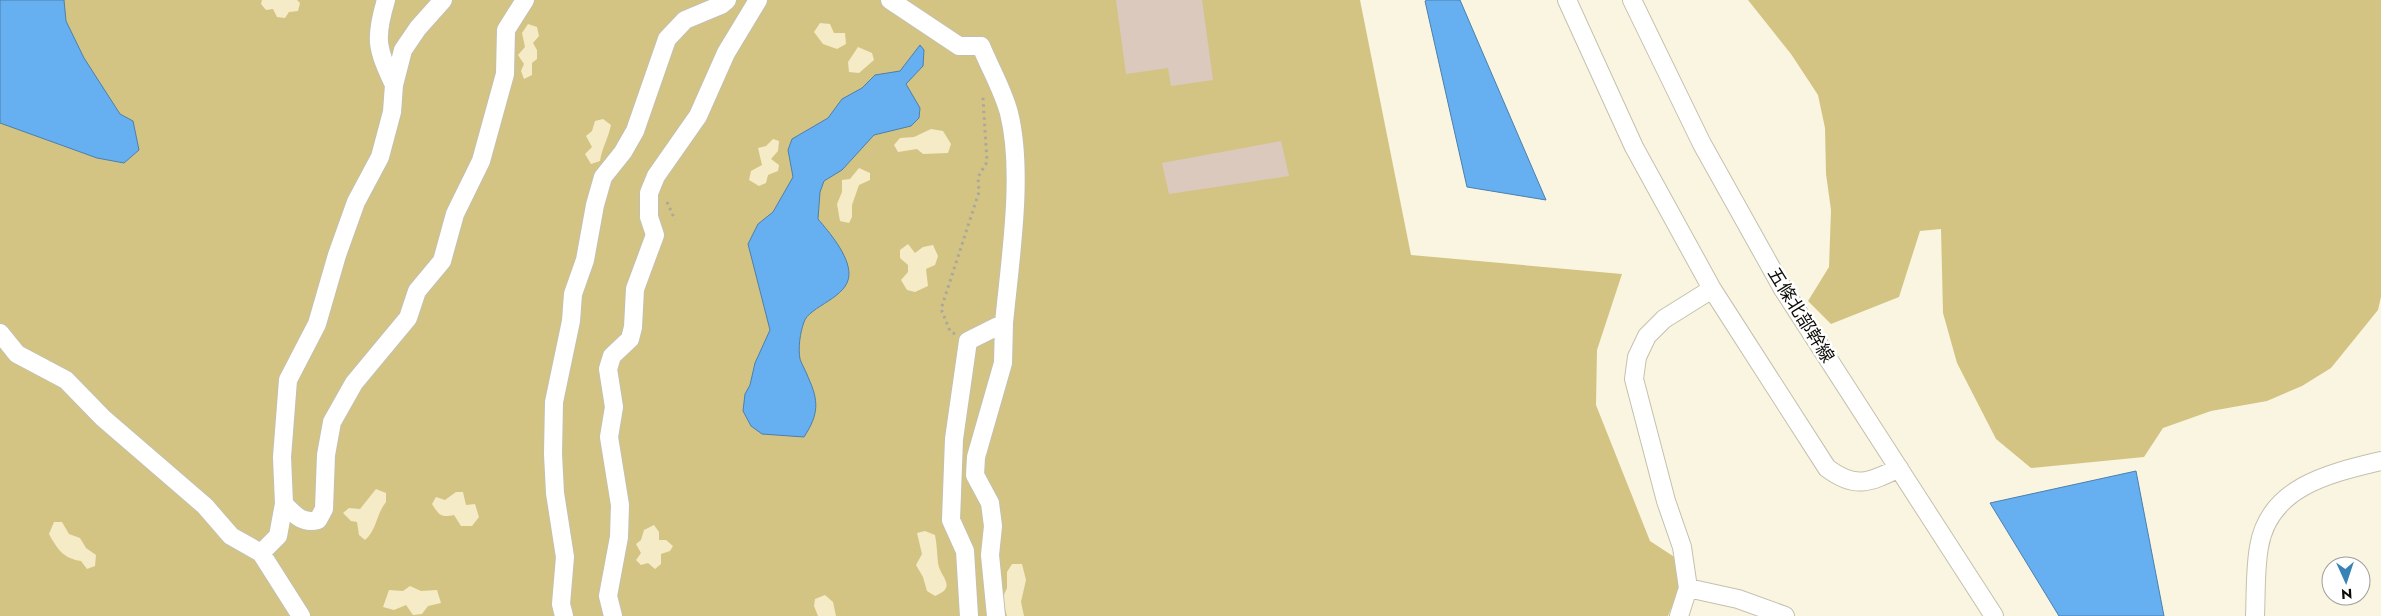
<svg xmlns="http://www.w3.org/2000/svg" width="2381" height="616" viewBox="0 0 2381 616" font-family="Jost,'Noto Sans JP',sans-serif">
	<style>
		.green { fill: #d3c484 }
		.sand { fill: #f5ebc6 }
		.water { fill: #66b0f2; stroke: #4c7fab }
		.building { fill: #dcc9bd }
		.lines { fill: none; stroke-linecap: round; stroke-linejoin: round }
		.minor-casing { stroke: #c5c0ad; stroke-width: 20 }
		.path { stroke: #aca899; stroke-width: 3; stroke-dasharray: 2.5 4; stroke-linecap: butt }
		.minor { stroke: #fff; stroke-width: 18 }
		.labels { text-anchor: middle; stroke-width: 5; stroke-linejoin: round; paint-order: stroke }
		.street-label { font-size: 18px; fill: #0e0c06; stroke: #fff }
	</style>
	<rect width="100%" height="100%" fill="#faf5e1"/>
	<path class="green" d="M0,0H1360L1411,255L1622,274L1597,350L1596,405L1650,541L1679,560L1680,587L1668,616H0Z
		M1748,0H2381V297L2378,310L2331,368L2302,386L2267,401L2211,411L2163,428L2144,457L2031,468L1996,439L1957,363L1943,313L1941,229L1920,231L1899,297L1831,324L1808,301L1829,267L1831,210L1826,174L1825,128L1818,95L1791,54Z"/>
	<path class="sand" d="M262,0H297L300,3L298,11L289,12L285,18L277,17L273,9L266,10L261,4Z
		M820,23L830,24L834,33H845L846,44L837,49L823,44L814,32Z
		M528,24L537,27L539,36L533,43L537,50V59L532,63V75L524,79L521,71L524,64L518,55L525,47L522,33Z
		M858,47L872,53L874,60L859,73L849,72L848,62Z
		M603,119L611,125C608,139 602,148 600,161L591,164L585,154L592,147L586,136L592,131L595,121Z
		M931,129L943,131L951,144L948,153L923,154L917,149L898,152L894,145L900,138L914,137Z
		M773,139L779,141L778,151L771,159L779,165L778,171L768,175L766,183L759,186L749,180L751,171L762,165L758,148L766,146Z
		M859,168L870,173V180L859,185L852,205V217L849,223L840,221L837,204L842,192V180L850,179Z
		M908,244L915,253L923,247L933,245L938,256L935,265L926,269L928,286L915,292L907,290L901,280L908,272V265L900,258V250Z
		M376,489L386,493V502C376,514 377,530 365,540L359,535L357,522L351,521L343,513L349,508L360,509Z
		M456,492H463L466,505L475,504L479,517L472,526H461L454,515C441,518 439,515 432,504L436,497L445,500Z
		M54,522H62L69,534L80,538L86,548L96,555L95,566L87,569L81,561C63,558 58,550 49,534Z
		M654,525L659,532V540H666L673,546L670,551L661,554V564L655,569L648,563L641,565L636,560L641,553L636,544L641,540L644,530Z
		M925,531L935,535C937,545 937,554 938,563C940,577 958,587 935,596L927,591L923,577L916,565L922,554L917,533Z
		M1012,564H1022L1026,580L1021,602L1024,616H1007L1002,599L1007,588V572Z
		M410,586L421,591L437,590L441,603L428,606L422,614L413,615L406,605L394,610L383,607L389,590L403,591Z
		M825,595L833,602L836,616H818L814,606L815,599Z"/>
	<path class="water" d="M0,0H64L66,21L84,58L120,114L133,121L139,150L124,163L97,158L0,123Z
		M1427,0H1460L1546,200L1467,187L1425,1Z
		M920,45L924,50L923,66L906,84L920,108L919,118L911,126L874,135L842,170L824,181L820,192L818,219C829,232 849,255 849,274C849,298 809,306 804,322C800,333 798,348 800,359C802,365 806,371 808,377C819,401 819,414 804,437L762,434L751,426L743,411L745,394L750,385L755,363L770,330L748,244L758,224L773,212L793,177L788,150L792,139L828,118L842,99L862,88L875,75L900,71Z
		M2136,471L2164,616H2059L1990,503Z"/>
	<path class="building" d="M1116,0H1202L1213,80L1171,86L1168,68L1126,74Z
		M1281,141L1289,176L1169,194L1162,163Z"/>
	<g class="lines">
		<defs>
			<path id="minor" d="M386,0C374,40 377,48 394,85
				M890,0L959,46H981C990,68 1003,90 1009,113C1024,173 1010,260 1004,323L968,341L954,439L951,520L965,551L969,616
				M1567,0L1634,147L1712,289L1827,468C1855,489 1869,483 1899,468
				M1632,0L1702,144L1783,289L1994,616
				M0,333L17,354L66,380L103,418L205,506L231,536L261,553L301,616
				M284,504C295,515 302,524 318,520L324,509L326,455L332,422L354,383L408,318L417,291L442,261L455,214L481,161L505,74L506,30L525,0
				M261,553L278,536L284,504L282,457L288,380L317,324L337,255L356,202L380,157L392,112L394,85L403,50L418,28L443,0
				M1688,588L1738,599L1785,616
				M564,616L561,604L565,557L555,493L553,454L554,402L571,321L573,294L585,260L595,205L603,177L623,152L635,131L667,39L685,20L721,5L727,0
				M613,616L608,596L619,537L620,505L609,437L614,407L608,369L612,356L630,339L633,327L635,289L655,235L649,217V193L656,176L698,116L726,53L758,0
				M996,616L990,555L993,526L990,503L975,475L976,457L1003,363L1004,323
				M1679,616L1688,588L1682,547L1666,501L1634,379L1637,357L1647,336L1664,319L1712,289
				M2255,616C2256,594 2255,570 2259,547C2269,486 2331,473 2381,461"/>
		</defs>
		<use href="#minor" class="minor-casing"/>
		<path class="path" d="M667,202L675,220
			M955,334L950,331L941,309L979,192L978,177L987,162L983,99L985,96"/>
		<use href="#minor" class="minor"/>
	</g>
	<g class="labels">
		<g class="street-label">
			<text transform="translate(1801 315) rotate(58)" y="6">五條北部幹線</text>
		</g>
	</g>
	<g transform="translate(2346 581) rotate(177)"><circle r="24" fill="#ffffff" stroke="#9f9e9b"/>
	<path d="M0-4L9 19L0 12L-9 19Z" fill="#3982b6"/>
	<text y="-8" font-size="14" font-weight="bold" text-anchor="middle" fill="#0e0c06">N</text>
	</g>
</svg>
